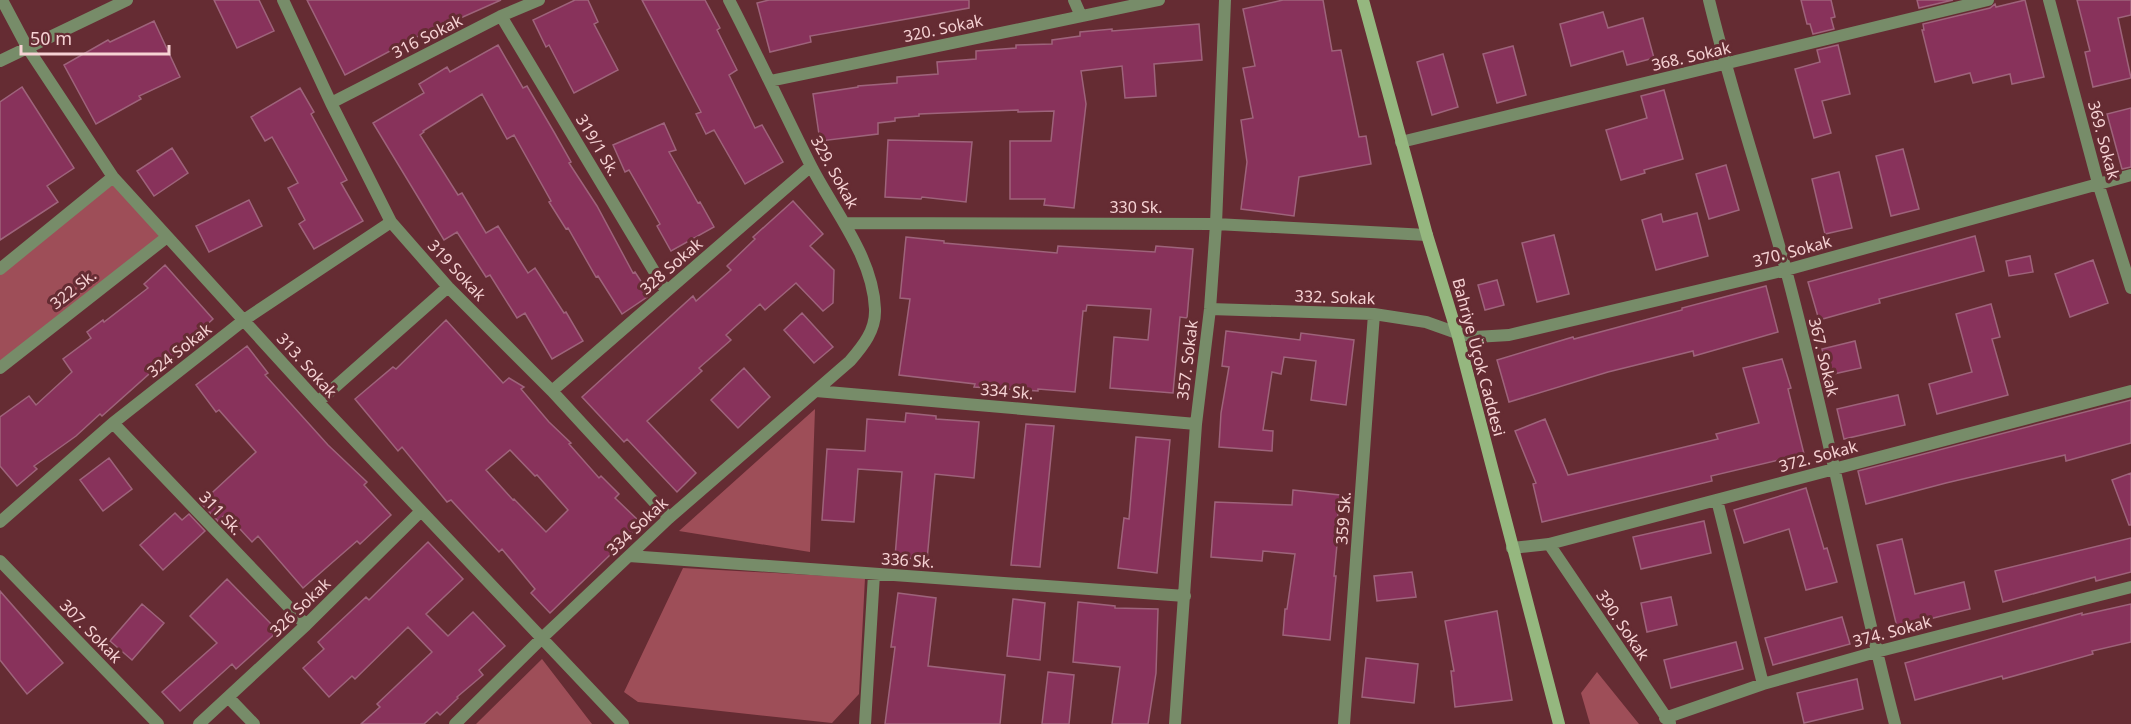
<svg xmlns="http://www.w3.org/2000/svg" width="2131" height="724" viewBox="0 0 2131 724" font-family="'Noto Sans',sans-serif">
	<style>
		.green { fill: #9e4e58 }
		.building { fill: #88325b; stroke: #9e637b; stroke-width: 1.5; fill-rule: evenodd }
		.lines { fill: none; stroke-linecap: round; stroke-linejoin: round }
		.street { stroke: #778c69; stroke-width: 12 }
		.secondary { stroke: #95b77f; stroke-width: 12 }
		.labels { text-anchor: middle; stroke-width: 6; stroke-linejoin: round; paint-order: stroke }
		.street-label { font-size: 16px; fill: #f6d2d4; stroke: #652c33 }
	</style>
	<rect width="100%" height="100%" fill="#652c33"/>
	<path class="green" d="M113,177L167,237L0,368V269Z
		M815,409L810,552L679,531Z
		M683,568L865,578L859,694L832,723L638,702L624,692Z
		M542,659L592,724H476Z
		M1597,672L1639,724H1590L1581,693Z"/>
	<path class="building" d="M214,0H259L274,31L237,48Z
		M307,0H501L456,20L454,17L345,75Z
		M575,0H588L598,22L594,24L618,70L574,93L549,45L546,47L533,20Z
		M642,0H705L720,28L717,30L737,70L729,75L755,128L762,125L783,162L745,184L714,130L706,134L696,114L701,112Z
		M769,0H969V8L810,36L811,42L770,52L757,3Z
		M1283,0H1323L1332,51L1341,50L1359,137L1366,136L1371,164L1299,177L1294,216L1241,209L1247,162L1241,120L1253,118L1243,68L1255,66L1243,9Z
		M1801,0H1831L1835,17L1831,18L1834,29L1813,34L1810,24H1807Z
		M1917,0H1953L1919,8Z
		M2025,0L2044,77L2012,84L2010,74L1973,83L1970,73L1935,82L1922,30H1924L1923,24L1990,8L1995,4L1996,7Z
		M2077,0H2131V15L2118,18L2131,78L2093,87L2085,52L2090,51Z
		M1603,12L1608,28L1643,18L1654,58L1627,65L1623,51L1571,66L1560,24Z
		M154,21L180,77L139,96L141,99L96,124L64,65L108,40L110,42Z
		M1199,24L1202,60L1154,64L1156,96L1125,98L1122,66L1081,71L1086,104L1074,208L1044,205L1045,199H1010V141H1051L1054,111L1018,112V110L919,114V116L895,118V121L878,123V134L820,141L813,94L858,87V86L897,83V77L938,74L937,62L976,59V51L1016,48V45L1052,44V40L1080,36V32L1112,29V31Z
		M498,45L523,88L527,86L554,132L571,162L569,163L597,206L633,273L635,272L650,295L622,314L598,276L596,277L568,228L566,229L549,202L551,201L514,135L507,139L482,94L423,131L424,132L420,135L458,195L462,193L486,233L498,226L528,273L535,268L564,313L566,312L583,341L552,359L525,313L517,318L490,275L486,277L457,232L444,240L373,123L424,93L419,84L447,67L450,72Z
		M1838,45L1850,94L1822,101L1831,133L1814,138L1795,69L1820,62L1817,50Z
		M1513,46L1526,95L1497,103L1483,54Z
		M1443,54L1458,107L1432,115L1417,62Z
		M22,87L74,168L47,186L58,202L0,240V102Z
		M300,88L314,112L311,114L347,180L341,183L363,221L314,249L299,224L305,220L288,188L298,183L272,137L265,141L251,117Z
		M1664,90L1683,159L1644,170L1645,173L1621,180L1606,130L1647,118L1641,96Z
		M2131,108V167L2122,169L2107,114Z
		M664,123L676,150L669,152L698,203L700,202L714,227L671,251L657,226L660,224L629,170L625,172L613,145Z
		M888,140L972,142L966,202L922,197L921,199L885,197Z
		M172,148L188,173L154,196L137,171Z
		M1903,149L1919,209L1891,216L1876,156Z
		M1726,165L1739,210L1709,219L1696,174Z
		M1839,172L1852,228L1825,234L1812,179Z
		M249,200L262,226L209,252L196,226Z
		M793,201L823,234L810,246L834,270L833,303L823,311L796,283L765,310L760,304L726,335L731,340L699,368L702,371L647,421L696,473L677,492L627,439L624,442L582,397L693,296L696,301L731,270L727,266L755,239L753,237Z
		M1697,213L1708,256L1656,270L1642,220L1661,214L1663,222Z
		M1554,235L1569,294L1537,302L1522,243Z
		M1975,236L1984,271L1879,299L1880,303L1819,320L1808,282Z
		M906,237L944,241V243L1057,253L1058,246L1155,252L1156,246L1193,249L1187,318L1180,317L1173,393L1110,388L1114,337L1148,340L1151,309L1087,305L1086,311H1083L1075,392L1038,389V391L974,387L975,384L899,375L910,299L900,298Z
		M2030,256L2033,272L2009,276L2006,261Z
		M2093,260L2108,303L2070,317L2055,274Z
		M165,265L213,319L175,354L176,356L159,370L157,367L102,416L100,414L76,436L34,466L37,469L17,486L0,466V417L29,396L36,405L72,372L63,359L91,338L87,332L103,320L104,322L148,288L144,284Z
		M1497,280L1504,305L1485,310L1478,285Z
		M1766,286L1778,332L1694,356L1693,351L1608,372L1509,402L1497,360L1573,337L1574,339L1682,310V308Z
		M1991,304L2000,337L1992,339L2008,395L1937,414L1929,384L1972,372L1956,314Z
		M802,313L833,347L814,363L784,330Z
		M446,320L503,383L509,378L524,387L521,389L549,422L571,443L569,444L599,478L601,476L619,494L615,498L642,524L550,613L531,593L535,589L502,549L499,552L451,500L447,502L402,447L398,451L355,399L393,367L396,369ZM510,450L535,476L537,475L568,510L546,532L514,499L513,500L486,470Z
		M1226,331L1300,340L1301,333L1354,340L1346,405L1311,400L1316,361L1284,357L1281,374L1272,372L1263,430L1273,431L1272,451L1219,447L1221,413L1229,367L1222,366Z
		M1855,341L1861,368L1829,375L1822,349Z
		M247,346L268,373L265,375L328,445L367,482L364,485L391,515L360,544L357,541L303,588L258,536L252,542L226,514L218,521L201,503L256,452L219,410L216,412L196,385Z
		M1782,359L1791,388L1788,389L1804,454L1711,476L1712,481L1542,522L1533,484L1536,483L1515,431L1545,419L1568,475L1718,439L1716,434L1759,423L1743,368Z
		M744,368L770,397L738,428L711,400Z
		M1898,395L1905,425L1844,439L1837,409Z
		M2131,400V443L2066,461L2065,455L1946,483L1866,504L1858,471Z
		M906,413L936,416V419L979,422L974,478L935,474L927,560L895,557L902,472L858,469L854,522L822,520L827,449L865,451L867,419L905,422Z
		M1026,424L1054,426L1040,567L1011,565Z
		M1136,437L1170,440L1157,573L1118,568L1124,518L1129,519Z
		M109,458L132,489L103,511L80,480Z
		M2131,473V525H2129L2112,480Z
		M1806,488L1824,549L1827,548L1837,582L1806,590L1789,529L1744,543L1734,510Z
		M1293,490L1340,495L1336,533L1338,534L1334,576H1336L1330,640L1283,635L1285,609H1287L1295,554L1263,551L1262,561L1211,557L1215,502L1292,505Z
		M175,513L182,520L189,514L205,531L163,570L140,545Z
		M1704,521L1711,553L1641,569L1633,537Z
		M2131,538V572L2096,581L2095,577L2003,602L1995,571Z
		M1902,539L1915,594L1964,582L1970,609L1897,627L1877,545Z
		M428,542L463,579L426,614L448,636L473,612L505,646L479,670L483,675L457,697L458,698L440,715L437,712L424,724H361L380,707L377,704L432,652L408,627L355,679L352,676L329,697L303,668L324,649L318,642L366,597L369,600Z
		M1412,572L1416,597L1377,601L1374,576Z
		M227,579L278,631L236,669L232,664L180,711L162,692L217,643L190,616Z
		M0,591L63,663L27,694L0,660Z
		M898,593L936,598L928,666L1005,675L1000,724H885L895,647H891Z
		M1671,597L1677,625L1647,632L1641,603Z
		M1013,599L1045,603L1040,660L1007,656Z
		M1078,602L1115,606V608L1158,609L1156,673L1148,724H1112L1120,667L1073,662Z
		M142,604L164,623L132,660L110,641Z
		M2131,604V642L2092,651L2093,654L2003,679L2002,676L1915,700L1905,663L2082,613V615Z
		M1497,611L1512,700L1455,707L1451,671H1454L1445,621Z
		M1842,617L1850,644L1773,665L1765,638Z
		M1736,642L1743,669L1671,688L1664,660Z
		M1366,658L1418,664L1414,703L1362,697Z
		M1048,672L1074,675L1069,724H1042Z
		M1857,679L1863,709L1804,723L1797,693Z"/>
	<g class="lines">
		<path class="street" d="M2,0L27,47L113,177L318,402L623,724
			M283,0L331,103L391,222L448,287L552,391L669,518
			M1074,0L1081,16
			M1709,0C1731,91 1761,180 1786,270C1826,420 1856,574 1895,724
			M2049,0L2098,183L2131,288
			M501,16L666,291
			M0,61L127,0
			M770,81L1159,0
			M331,103L501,16L539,0
			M1401,142L1988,0
			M844,223L1216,224L1427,235
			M0,269L113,177
			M1210,309L1374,314L1426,322L1457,333L1475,337L1509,335L1786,270L2131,175
			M0,368L167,237
			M552,391L811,166
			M816,391L1196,424
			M318,402L448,287
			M113,423L306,625
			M1717,500L1763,684
			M0,522L113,423L244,320L391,222
			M1549,544L1670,723
			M1512,548L1549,544L2131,391
			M629,556L1185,596
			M0,561L158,724
			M228,697L254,724
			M1665,718L1763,684L1876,652L2131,587
			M199,724L306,625L421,511
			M455,724L542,638L669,518L850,361C863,346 876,330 875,309C873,256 833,210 810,164C783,110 757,54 729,0
			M865,724L874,574
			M1175,724L1196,424L1210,309L1216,224L1225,0
			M1344,724L1374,314"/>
		<path class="secondary" d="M1363,0L1427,235L1457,333L1559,724"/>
	</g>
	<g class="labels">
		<g class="street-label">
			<text transform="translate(943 28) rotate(-12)" y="6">320. Sokak</text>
			<text transform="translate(427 36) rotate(-27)" y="6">316 Sokak</text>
			<text transform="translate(1691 56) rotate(-13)" y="6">368. Sokak</text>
			<text transform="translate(2104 140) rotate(75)" y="6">369. Sokak</text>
			<text transform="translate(598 145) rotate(59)" y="6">319/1 Sk.</text>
			<text transform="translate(835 172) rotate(61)" y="6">329. Sokak</text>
			<text x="1136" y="213">330 Sk.</text>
			<text transform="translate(1792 251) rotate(-15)" y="6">370. Sokak</text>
			<text transform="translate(671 266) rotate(-41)" y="6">328 Sokak</text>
			<text transform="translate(457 270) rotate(47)" y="6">319 Sokak</text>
			<text transform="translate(73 289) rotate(-38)" y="6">322 Sk.</text>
			<text transform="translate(1335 297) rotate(2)" y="6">332. Sokak</text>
			<text transform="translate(179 350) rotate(-38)" y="6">324 Sokak</text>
			<text transform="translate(1479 357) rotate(75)" y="6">Bahriye Üçok Caddesi</text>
			<text transform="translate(1824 357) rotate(76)" y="6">367. Sokak</text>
			<text transform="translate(1187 360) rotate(-83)" y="6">357. Sokak</text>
			<text transform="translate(307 365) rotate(48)" y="6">313. Sokak</text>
			<text transform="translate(1007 391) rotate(5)" y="6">334 Sk.</text>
			<text transform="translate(1818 456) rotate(-15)" y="6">372. Sokak</text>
			<text transform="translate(221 513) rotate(46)" y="6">311 Sk.</text>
			<text transform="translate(1343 518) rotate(-86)" y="6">359 Sk.</text>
			<text transform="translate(637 526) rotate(-43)" y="6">334 Sokak</text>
			<text transform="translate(908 560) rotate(4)" y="6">336 Sk.</text>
			<text transform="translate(300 607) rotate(-44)" y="6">326 Sokak</text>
			<text transform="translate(1623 625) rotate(56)" y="6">390. Sokak</text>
			<text transform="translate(91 631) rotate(46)" y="6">307. Sokak</text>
			<text transform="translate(1892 631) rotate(-15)" y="6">374. Sokak</text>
		</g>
	</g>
	<path d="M21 45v9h148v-9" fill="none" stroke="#f6d2d4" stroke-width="3"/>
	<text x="30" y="45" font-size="18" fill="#f6d2d4" stroke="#652c33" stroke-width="4.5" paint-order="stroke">50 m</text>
</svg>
